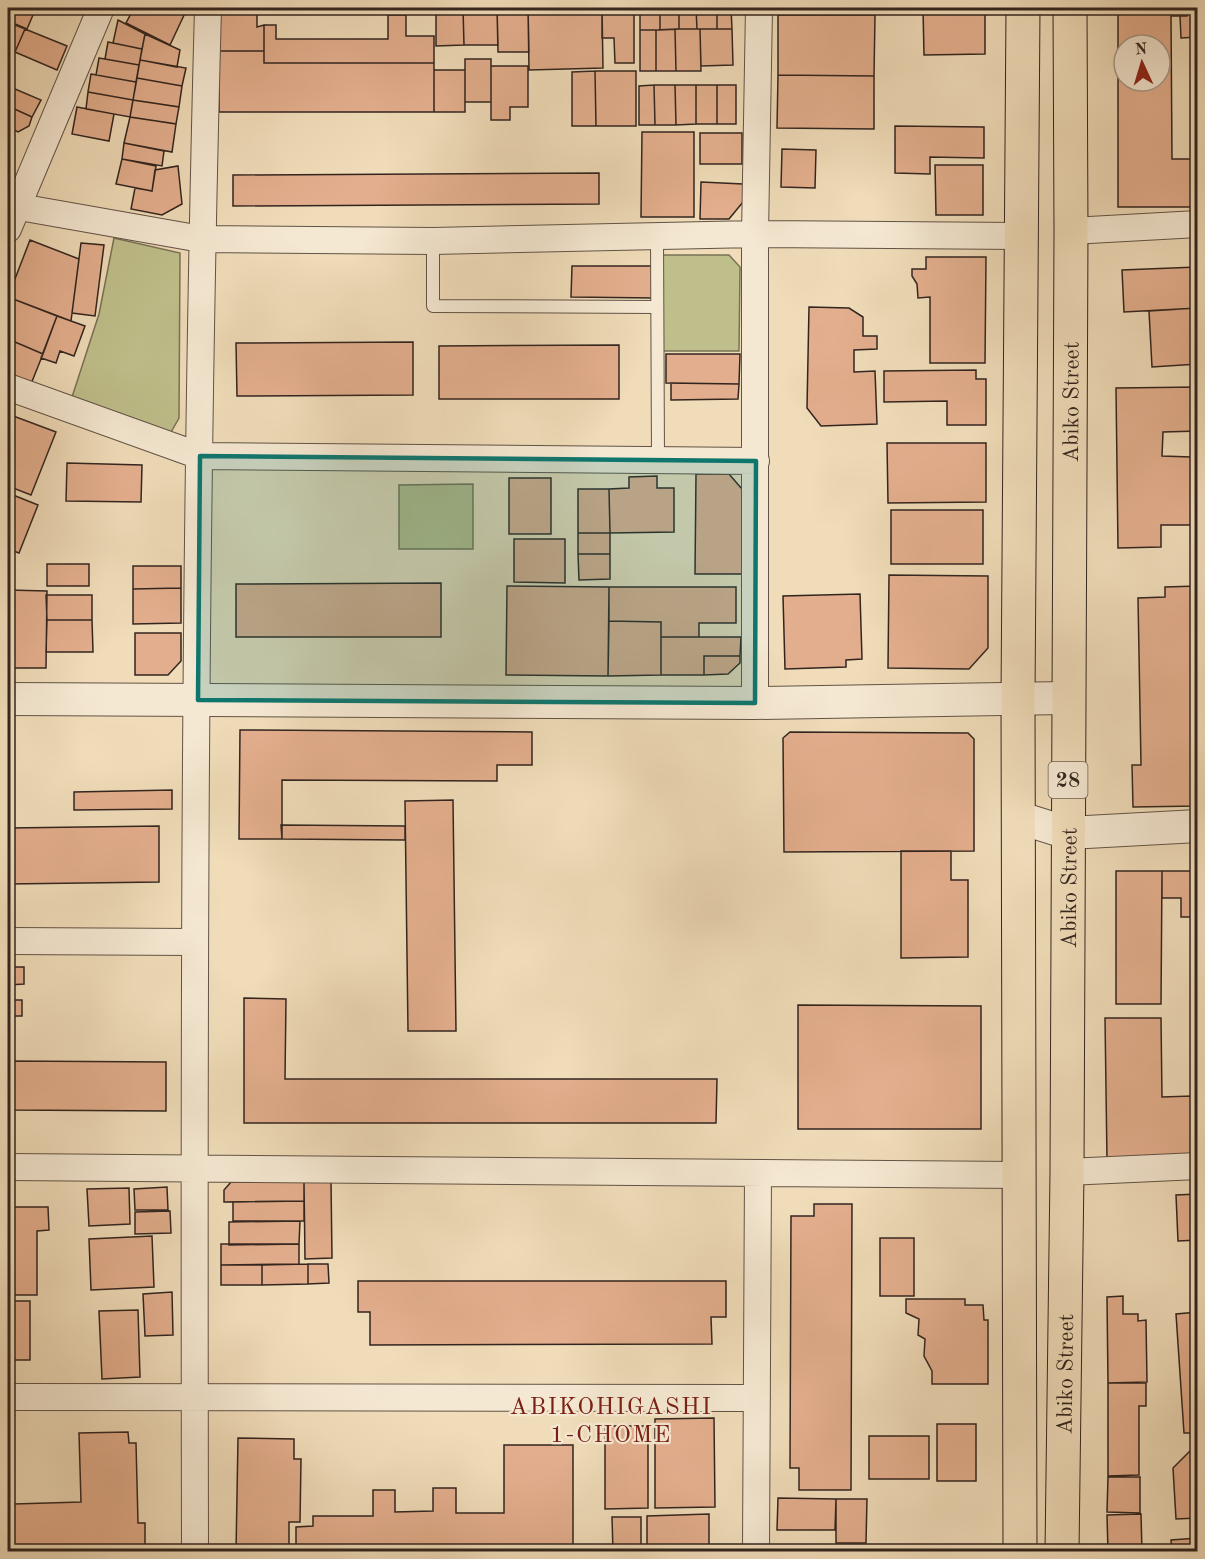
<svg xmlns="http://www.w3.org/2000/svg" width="1205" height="1559" viewBox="0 0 1205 1559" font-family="'Old Standard TT',serif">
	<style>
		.green { fill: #bfbf8b; stroke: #787255; stroke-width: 1.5 }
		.building { fill: #e3ae8d; stroke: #32251f; stroke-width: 1.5; fill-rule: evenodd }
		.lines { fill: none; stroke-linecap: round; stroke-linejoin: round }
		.service-casing { stroke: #625346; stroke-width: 14 }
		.minor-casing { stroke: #625346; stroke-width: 28 }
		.tertiary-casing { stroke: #625346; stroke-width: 34 }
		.primary-casing { stroke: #32251f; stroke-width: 35 }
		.service { stroke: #f5e8d2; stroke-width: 12 }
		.minor { stroke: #f5e8d2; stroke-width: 26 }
		.tertiary { stroke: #f5e8d2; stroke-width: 32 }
		.primary { stroke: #f0dcb9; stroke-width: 33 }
		.marked { fill: #0f766e; fill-opacity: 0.2; stroke: #0f766e; stroke-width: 4.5; stroke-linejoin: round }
		.labels { text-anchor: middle; stroke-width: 4.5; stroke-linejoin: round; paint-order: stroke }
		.shield { fill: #f5e8d2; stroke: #6c6055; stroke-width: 1.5 }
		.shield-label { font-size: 21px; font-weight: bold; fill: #32251f }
		.street-label { font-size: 22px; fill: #32251f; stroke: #f5e8d2 }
		.neighbourhood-label { font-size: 24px; letter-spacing: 1.5px; fill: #7a1f14; stroke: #f5e8d2 }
	</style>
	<rect width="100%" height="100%" fill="#f0dcb9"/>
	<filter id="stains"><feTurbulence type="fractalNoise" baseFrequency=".00333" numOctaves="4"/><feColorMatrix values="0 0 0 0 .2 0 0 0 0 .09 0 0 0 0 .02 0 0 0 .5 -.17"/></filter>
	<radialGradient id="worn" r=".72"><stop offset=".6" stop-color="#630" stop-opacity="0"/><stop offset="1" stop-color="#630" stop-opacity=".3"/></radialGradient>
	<path class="green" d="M114,238L180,253L179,418L171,432L72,397L99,314Z
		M662,255H729L740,267L739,351H662Z
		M473,484V549H399V485Z"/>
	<path class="building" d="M8,8H36L27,29L8,21Z
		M134,8H177L186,11L170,45L126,23Z
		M219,8H257V27L264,25V51H219Z
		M436,8H463L464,45L436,46Z
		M463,8H497L498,45H464Z
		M497,8H528L529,52H498Z
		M528,8H602L603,68L529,70Z
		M602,8H634V63H615L614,38H602Z
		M640,8H660V30H640Z
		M660,8H679V29L660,30Z
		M679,8H696L697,29H679Z
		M696,8H717V29H697Z
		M717,8H731L732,29H717Z
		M923,8H985V54L924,55Z
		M1118,8H1187V16H1171L1172,159H1192V145H1198V207H1118ZM1124,45H1160V81H1124Z
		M1187,8H1198V37L1181,38L1180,16H1187Z
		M388,15H406V36H434V63H264V25H276V39H388Z
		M778,15H875L874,76L778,75Z
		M118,20L145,34L142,49L113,43Z
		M8,22L25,29L15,52L8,49Z
		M25,29L67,46L57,70L15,52Z
		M675,29H700L701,71H676Z
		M675,29L676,71H656V30Z
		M700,29H732L733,65L701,66Z
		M640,30H656V71H640Z
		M145,34L180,50L177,67L140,60Z
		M108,42L142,49L139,65L105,59Z
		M219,51H264V63H434V112H219Z
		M99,58L139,65L136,82L96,75Z
		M465,59H491V102H465Z
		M140,60L186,68L182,86L137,78Z
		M491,66H528V107H510V120H491Z
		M434,70H465V112H434Z
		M595,71H636V126H596Z
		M595,71L596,126H572V72Z
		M91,74L136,82L133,100L88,92Z
		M778,75L874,76V129L777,128Z
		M137,78L182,86L179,107L133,100Z
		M654,85L655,125H639V86Z
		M654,85H675L676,125H655Z
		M675,85H696V124L676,125Z
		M696,85H717V124H696Z
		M717,85H736V124H717Z
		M8,86L41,100L32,117L8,106Z
		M88,92L133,100L130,117L86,109Z
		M133,100L179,107L176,124L130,117Z
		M8,106L32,117L29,126L18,132L8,127Z
		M77,107L114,114L109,141L72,134Z
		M130,117L176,124L172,152L124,143Z
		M895,126L984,127V158L930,157V174L895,173Z
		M642,132H694V217H641Z
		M700,133H742V164H700Z
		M124,143L164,151L162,166L122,159Z
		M8,146L14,159L8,176Z
		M782,149L816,150L815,188L781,187Z
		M122,159L156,166L152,191L116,184Z
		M935,165H983V215H936Z
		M178,166L182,204L162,215L131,209L135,188L152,191L155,170Z
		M599,173V204L233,206V175Z
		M701,182L743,184V202L729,219H700Z
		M30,240L79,259L71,321L8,297Z
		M81,243L104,245L95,316L72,313Z
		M926,257H986L985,363H930V297L918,298L917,284L912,276V269H926Z
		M572,266H655L654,298L571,297Z
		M1197,267L1198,308L1124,312L1122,270Z
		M8,297L57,316L43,354L8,339Z
		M809,307L849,308L863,317V336H877V349L854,350V372L875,371L877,424L821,426L807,408Z
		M1198,308V364L1152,367L1149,311Z
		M57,316L85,326L74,356L60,351L56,363L41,358Z
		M8,339L43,354L31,384L8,375Z
		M413,342V395L237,396L236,343Z
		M619,345V399H439V346Z
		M666,354H740L739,384L666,383Z
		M976,370V379H986V425H947V401L884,402V371Z
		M671,383L739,384L738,399L671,400Z
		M1198,387V431L1163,432L1162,456L1191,457L1194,486H1198V525H1161V547L1118,548L1116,388Z
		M8,414L56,432L31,495L8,486Z
		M887,443H986V502L888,503Z
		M67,463L142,465L141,502L66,501Z
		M696,474H729L742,489V574H695Z
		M657,476V488H674V532L610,533L609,489L629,488V477Z
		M509,478H551V534H509Z
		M578,489H609L610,533H578Z
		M8,493L38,505L19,553L8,549Z
		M891,510H983V564H891Z
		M578,533H610V554H578Z
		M514,539H565V583L514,582Z
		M578,554H610V579L579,580Z
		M47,564H89V586H47Z
		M133,566H181V588L133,589Z
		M889,575L988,576V648L969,669L888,668Z
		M441,583V637H236V584Z
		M507,586L609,587L608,676L506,675Z
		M1198,586V806L1133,807L1132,765H1141L1138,598L1165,597V587Z
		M609,587H736V623H699V637H661V622L609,621Z
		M181,588V623L133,624V589Z
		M8,590L47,591L46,668H8Z
		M860,594L862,659L846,660V667L785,669L783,596Z
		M46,595H92V620H47Z
		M47,620H92L93,652H46Z
		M609,621L661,622V675L608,676Z
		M135,633H181V661L168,675H135Z
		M661,637H741L740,656H704V675H661Z
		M704,656H740V663L728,674L704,675Z
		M240,730L532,732V765H497V781L282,780V839H239Z
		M790,732L968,733L974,739V851L784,852L783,738Z
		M172,790V809L74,810V792Z
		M453,800L456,1031H408L405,801Z
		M281,825L405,826V840L282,839Z
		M159,826V882L8,884V828Z
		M901,851H951V880H968V957L901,958Z
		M1116,871H1162L1161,1004H1116Z
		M1162,871H1198V917H1181V898H1162Z
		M8,967H24V984L8,985Z
		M244,998L286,999L285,1079H717L716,1123H244Z
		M8,1000H22V1016H8Z
		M798,1005L981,1006V1129H798Z
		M1105,1018H1161L1162,1097L1192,1096V1113H1198V1159L1107,1160Z
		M8,1061L166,1062V1111L8,1110Z
		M304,1181H331L332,1258L305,1259Z
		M304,1181V1201L224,1202V1190L231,1182Z
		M167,1187L168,1210H135L134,1189Z
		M129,1188L130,1224L89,1226L87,1189Z
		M1198,1194V1240L1178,1241L1176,1195Z
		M304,1201V1221H233V1202Z
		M814,1204H852L851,1490H799V1468H790L791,1216H814Z
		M8,1207H48L49,1230L37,1231V1295H9V1301H30V1360H8Z
		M170,1211L171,1233L135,1234V1212Z
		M300,1221L299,1244L229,1245V1222Z
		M152,1236L154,1287L91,1290L89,1239Z
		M880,1238H914V1296H880Z
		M221,1244H299V1264L221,1265Z
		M308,1264V1284L262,1285V1265Z
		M308,1264H328L329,1283L308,1284Z
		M221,1265H262V1285H221Z
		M358,1281H726V1317H711L712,1344L370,1345V1312H358Z
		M172,1292L173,1335L145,1336L143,1294Z
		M1123,1296V1314H1138V1321L1146,1320L1147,1382L1108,1383L1107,1297Z
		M906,1299H965V1305H983L984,1320H988V1384H932V1371L924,1356L925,1339L918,1335L919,1319L906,1313Z
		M138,1310L140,1377L102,1379L99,1311Z
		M1198,1312V1433H1184L1176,1314Z
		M1108,1383H1146V1406H1139V1475L1108,1476Z
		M714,1418L715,1507L655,1508V1419Z
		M937,1424H976V1481H937Z
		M605,1426H648V1508L605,1509Z
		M128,1432L129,1443H136L138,1523H145V1552H100V1545H86L87,1552H8V1494H14V1504L81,1502L79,1433Z
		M869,1436H929V1479H869Z
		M238,1438L294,1439V1459H301L300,1522H289V1552H236Z
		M1198,1443V1518L1176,1519L1173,1468Z
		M504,1445H573V1552H296V1527L313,1526V1516H373V1490H395V1512L433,1511V1488H456V1513H504Z
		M1108,1477H1140V1513L1107,1512Z
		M778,1498L836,1499L835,1530H777Z
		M836,1499H867L866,1543H836Z
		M709,1514V1549L647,1552V1516Z
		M1141,1514L1142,1552H1108L1107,1515Z
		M612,1517H641V1552H613Z
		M1198,1538V1552H1172L1171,1540Z"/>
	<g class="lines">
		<defs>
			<path id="service" d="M657,237L658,460
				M433,241V306L657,307"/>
			<path id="minor" d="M8,205L201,239L433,241L755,234L1024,236
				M8,229L101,8
				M1071,231L1198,224
				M8,387L200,456L756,461
				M755,703V234L759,8
				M8,941L194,942
				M8,1167L1021,1175
				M1067,1172L1198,1166
				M8,1397L757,1398
				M195,1552C194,1037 194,522 208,8
				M756,1552L758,1173"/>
			<path id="tertiary" d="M8,699L755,703L1068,698
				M1020,818L1068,833L1198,826"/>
			<g id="primary">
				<path d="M1020,1552L1018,699L1023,8"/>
				<path id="s1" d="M1062,1552L1067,1172L1071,231L1070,8"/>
			</g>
		</defs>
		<use href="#service" class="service-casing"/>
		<use href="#minor" class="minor-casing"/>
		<use href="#tertiary" class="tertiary-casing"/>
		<use href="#primary" class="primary-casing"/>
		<use href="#service" class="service"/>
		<use href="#minor" class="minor"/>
		<use href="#tertiary" class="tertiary"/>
		<use href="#primary" class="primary"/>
	</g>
	<path class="marked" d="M200,456L756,461L755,703L198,700Z"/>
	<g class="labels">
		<rect class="shield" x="1048.5" y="762" width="39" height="36" rx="4.5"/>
		<g class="shield-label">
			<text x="1068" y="787">28</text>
		</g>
		<g class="street-label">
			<text dy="8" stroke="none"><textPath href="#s1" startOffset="1150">Abiko Street</textPath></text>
			<text dy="8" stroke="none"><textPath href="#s1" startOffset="664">Abiko Street</textPath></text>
			<text dy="8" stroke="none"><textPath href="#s1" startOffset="178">Abiko Street</textPath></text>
		</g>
		<g class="neighbourhood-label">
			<text x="611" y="1414">ABIKOHIGASHI<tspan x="611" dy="28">1-CHOME</tspan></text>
		</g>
	</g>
	<rect width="1205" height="1559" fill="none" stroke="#f0dcb9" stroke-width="30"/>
	<rect x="9" y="9" width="1187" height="1541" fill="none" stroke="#32251f" stroke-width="3"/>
	<rect x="15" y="15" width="1175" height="1529" fill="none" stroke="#32251f" stroke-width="1.5"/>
	<g transform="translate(1142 63) rotate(356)"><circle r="28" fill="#f5e8d2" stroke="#a79a8a" stroke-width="1.5"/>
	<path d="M0-4.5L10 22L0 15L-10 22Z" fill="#8f2418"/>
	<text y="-9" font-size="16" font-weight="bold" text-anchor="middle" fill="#32251f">N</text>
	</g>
	<rect width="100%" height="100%" filter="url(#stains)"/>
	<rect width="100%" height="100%" fill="url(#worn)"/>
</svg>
